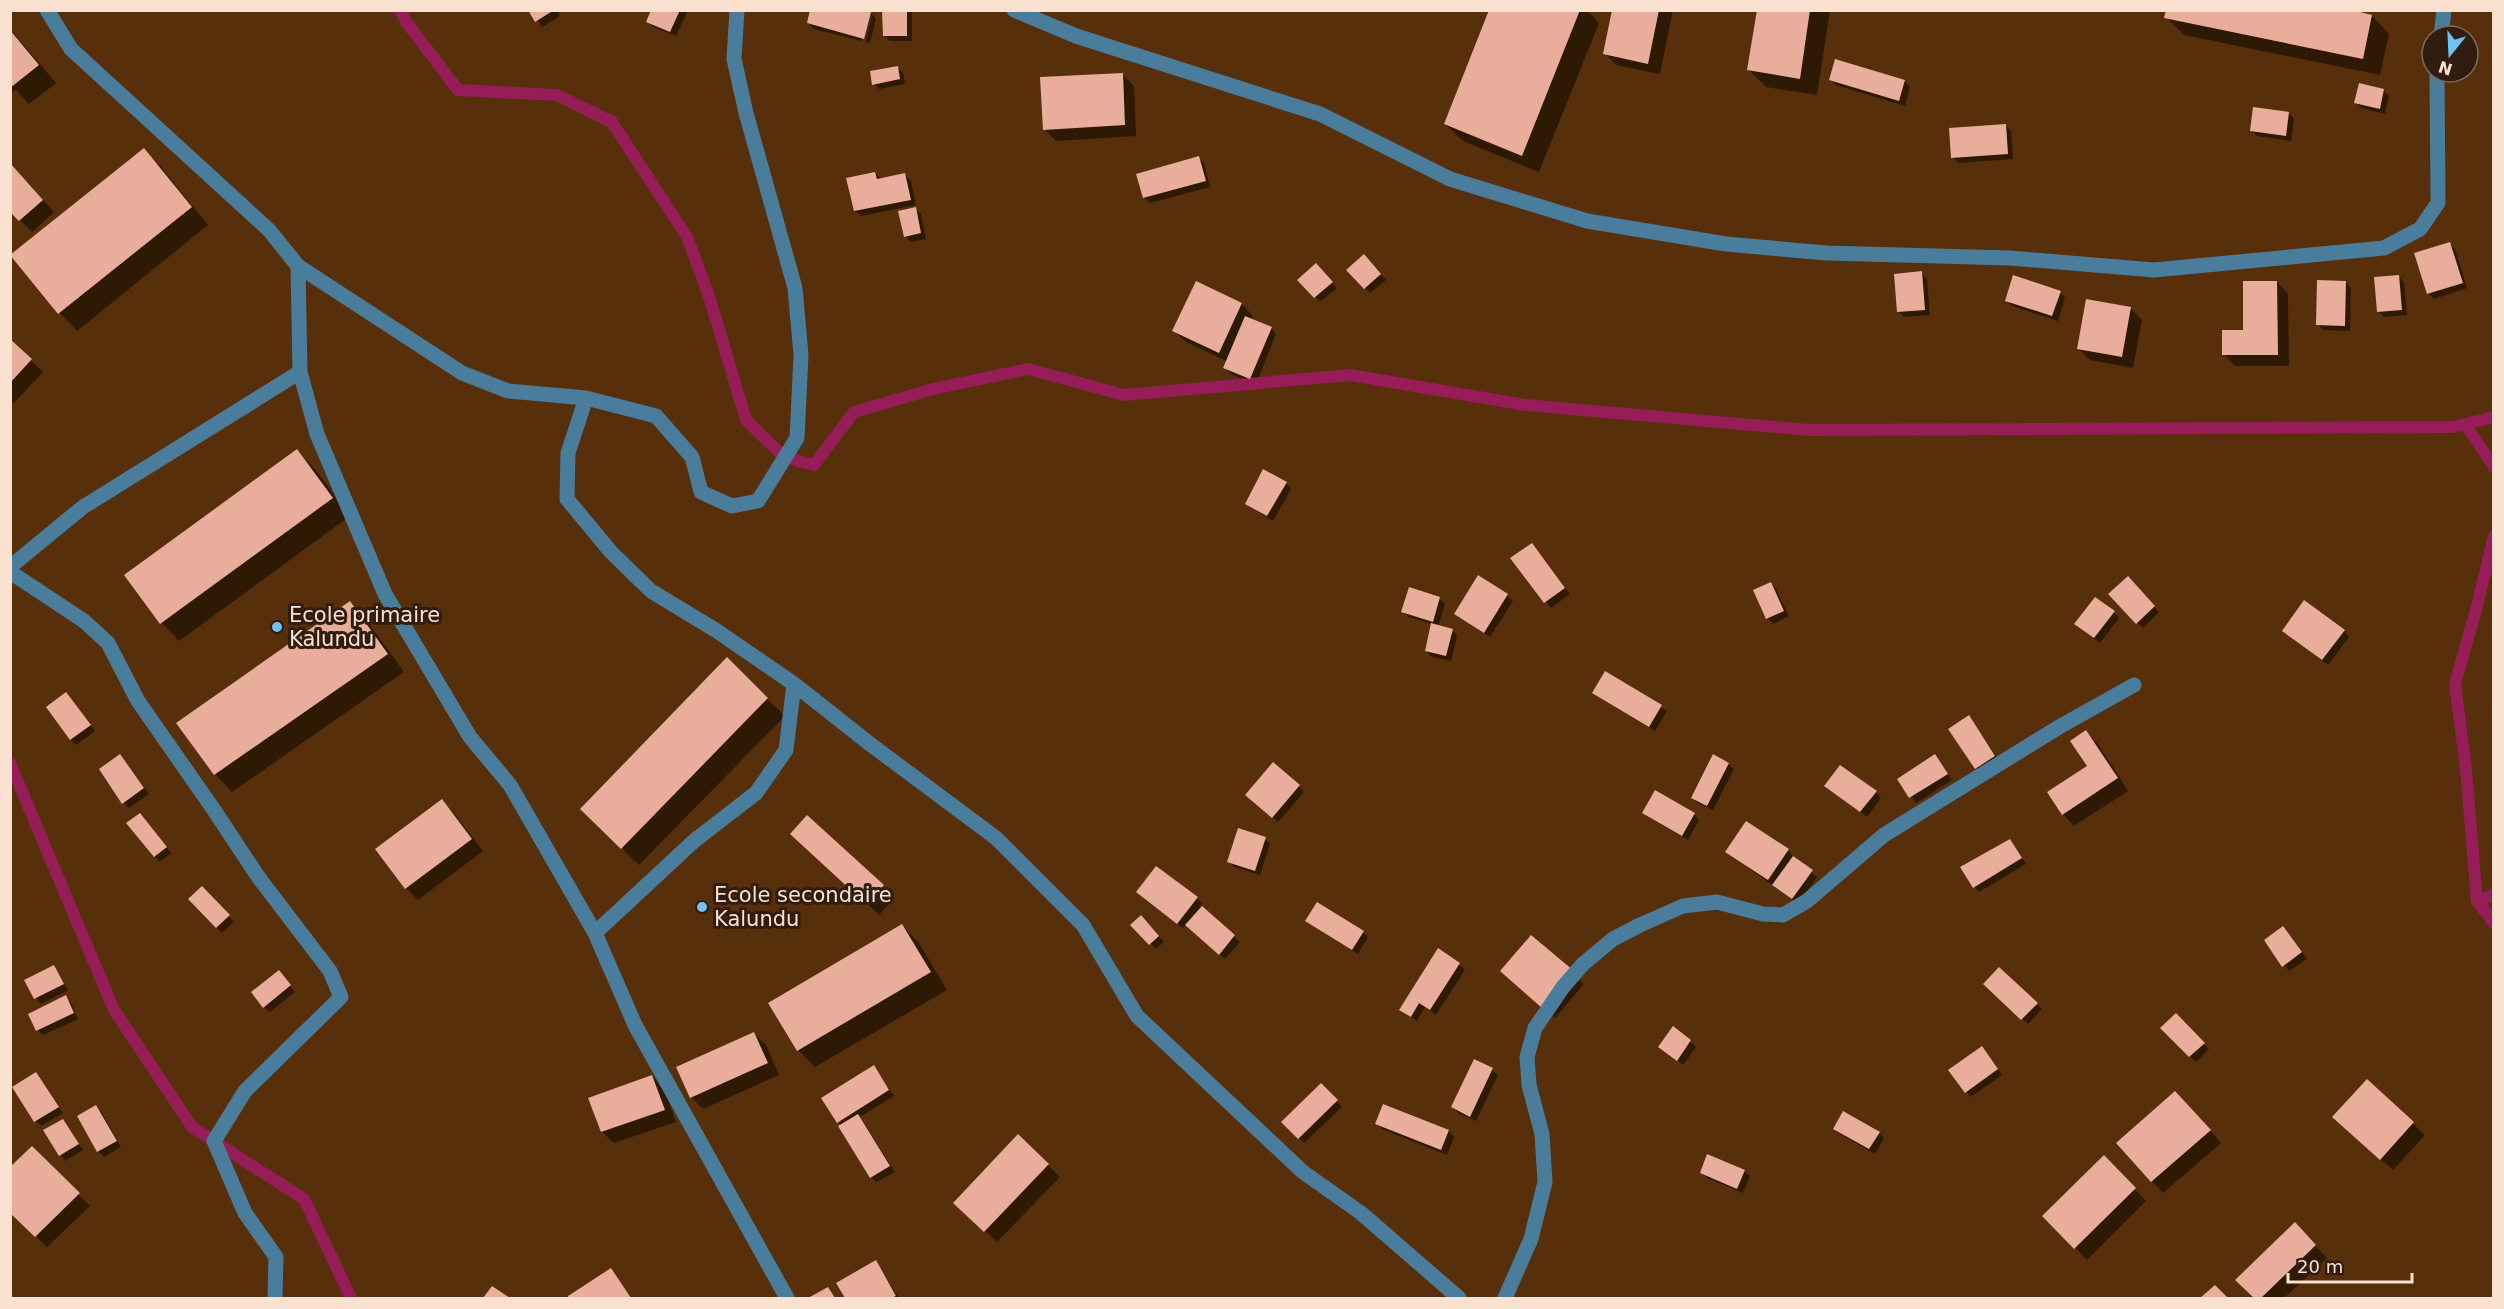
<svg xmlns="http://www.w3.org/2000/svg" width="2504" height="1309" viewBox="0 0 2504 1309" font-family="'DejaVu Sans',sans-serif">
	<style>
		.shadow { fill: #0007 }
		.lines { fill: none; stroke-linecap: round; stroke-linejoin: round }
		.stream { stroke: #961d57; stroke-width: 12 }
		.building { fill: #e9ad9b }
		.minor { stroke: #4a7c9c; stroke-width: 15 }
		.poi-dot { fill: #70c2f4; stroke: #301d0f; stroke-width: 2 }
		.labels { text-anchor: middle; stroke-width: 6; stroke-linejoin: round; paint-order: stroke }
		.poi-label { font-size: 21px; fill: #fbe1cf; stroke: #301d0f; text-anchor: start }
	</style>
	<rect width="100%" height="100%" fill="#572f0b"/>
	<path class="shadow" d="M530,10H557L560,16L542,27Z
		M652,10H688L676,36L653,27L648,21Z
		M884,10H912V41H890L884,35Z
		M1491,10H1587L1599,23L1539,172L1463,141L1445,124Z
		M1613,10H1673L1660,74L1616,65L1605,53Z
		M1758,10H1830L1817,95L1766,87L1749,70Z
		M871,13L876,19L870,43L865,42L872,15H869L862,41L814,29L808,23Z
		M2372,16L2389,34L2380,75L2184,35L2166,17Z
		M10,29L56,83L29,104L16,90L10,94Z
		M898,68L903,73L905,84L879,89L874,84Z
		M1122,74L1134,86L1136,136L1056,141L1044,129Z
		M1831,80L1905,81L1910,87L1905,106L1836,85Z
		M2383,90L2389,96L2385,114L2361,108L2356,102Z
		M2289,113L2294,119L2291,141L2257,136L2251,130Z
		M2006,126L2011,131L2013,159L1958,163L1953,157Z
		M144,150L161,167L208,225L77,331L60,313L12,255Z
		M1199,158L1204,163L1210,187L1150,203L1144,198Z
		M10,164L54,212L32,232L10,210Z
		M875,173L881,179L905,175L911,181L916,205L861,216L855,211Z
		M915,209L921,214L926,239L911,242L906,237Z
		M2449,244L2455,249L2467,288L2434,299L2428,293Z
		M1363,256L1386,280L1370,293L1348,270Z
		M1322,271L1337,288L1320,302L1299,280Z
		M1921,273L1927,279L1930,315L1904,317L1898,311Z
		M2398,276L2404,282L2407,315L2384,317L2378,311Z
		M2277,282L2288,294L2289,366H2235L2224,354L2245,332Z
		M2346,282L2351,288L2350,331L2323,330L2318,324Z
		M1196,283L1242,304L1253,316L1251,320L1271,328L1276,334L1256,384L1231,374L1225,368L1228,362L1186,342L1174,331Z
		M2060,292L2065,298L2058,321L2012,306L2007,300Z
		M2130,308L2142,320L2133,368L2090,360L2078,348Z
		M10,341L43,372L10,407Z
		M297,451L314,468L350,516L179,641L162,623L126,575Z
		M1286,483L1291,489L1273,521L1246,504Z
		M1537,551L1570,594L1551,608L1512,559Z
		M2127,578L2159,612L2143,628L2110,594Z
		M1770,583L1776,589L1789,616L1773,624L1768,618L1755,591Z
		M1507,595L1513,601L1490,637L1456,614Z
		M1439,598L1445,604L1438,627L1452,630L1457,636L1451,661L1432,657L1426,651L1432,624L1409,617L1403,612Z
		M350,603L367,621L404,672L232,792L215,774Z
		M2114,612L2119,618L2100,643L2082,629Z
		M2344,631L2349,637L2328,665L2289,636Z
		M727,660L785,716L639,865L582,809Z
		M1606,673L1667,711L1655,731L1594,693Z
		M66,694L95,731L76,745L71,739Z
		M1969,717L2000,762L1981,774L1950,729Z
		M2086,732L2098,744L2128,791L2074,826L2063,814L2089,767Z
		M120,756L149,794L129,808L124,803Z
		M1935,756L1952,780L1916,803L1899,779Z
		M1728,764L1734,769L1713,810L1698,803L1693,798Z
		M1299,786L1304,792L1278,822L1252,800Z
		M1826,786L1876,792L1881,798L1867,817Z
		M442,801L454,813L483,851L418,900L406,888Z
		M1644,813L1694,814L1699,820L1688,840L1650,818Z
		M807,817L894,898L879,915L803,845Z
		M145,820L171,853L160,862L155,856Z
		M1746,824L1788,850L1793,857L1817,877L1798,904L1727,852Z
		M1265,839L1270,844L1260,875L1234,867L1229,861Z
		M2009,840L2026,864L1979,892L1974,887Z
		M202,888L234,922L222,933L190,899Z
		M1143,898H1197L1202,904L1200,907L1240,942L1225,959L1186,925L1183,928Z
		M1141,917L1164,942L1156,949L1132,925Z
		M1307,921L1363,932L1368,937L1358,954Z
		M902,926L919,943L947,990L815,1067L798,1050Z
		M2288,933L2307,959L2289,971L2266,940Z
		M1459,964L1465,970L1436,1015L1425,1007L1417,1021L1401,1010Z
		M54,967L68,990L41,1004L36,998Z
		M1999,969L2042,1009L2028,1024L1985,984Z
		M1573,973L1584,984L1555,1018L1513,982Z
		M284,978L295,992L270,1012L264,1007Z
		M66,997L71,1003L78,1019L43,1035L38,1030Z
		M2176,1015L2209,1049L2196,1062L2162,1028Z
		M1674,1028L1696,1047L1683,1065L1660,1047Z
		M754,1034L766,1045L779,1075L703,1109L691,1097Z
		M1987,1054L2002,1075L1971,1097L1966,1092Z
		M1475,1061L1493,1070L1498,1075L1476,1121L1458,1113L1453,1107Z
		M873,1067L894,1096L860,1117L895,1172L876,1182L871,1177L839,1122Z
		M36,1074L63,1113L41,1126L36,1121Z
		M652,1076L664,1088L676,1122L614,1143L602,1132L590,1099Z
		M2367,1081L2425,1135L2393,1170L2346,1128Z
		M1321,1085L1342,1107L1304,1143L1283,1122Z
		M2187,1105L2221,1143L2163,1193L2152,1181Z
		M1384,1106L1449,1131L1454,1137L1447,1155L1382,1129L1377,1123Z
		M96,1107L102,1113L121,1147L104,1157L98,1151L79,1117Z
		M63,1121L83,1150L65,1161L45,1131Z
		M1834,1128L1879,1133L1884,1138L1875,1154L1840,1134Z
		M1018,1136L1060,1177L997,1242L967,1214Z
		M32,1148L90,1206L47,1247L10,1211Z
		M2104,1157L2146,1201L2087,1260L2044,1216Z
		M1744,1171L1750,1176L1743,1193L1707,1178L1702,1173Z
		M2306,1236L2327,1258L2284,1298H2256L2237,1280Z
		M876,1262L899,1298H846L838,1284Z
		M611,1270L631,1298H571L570,1296Z"/>
	<g class="lines">
		<path class="stream" d="M400,10L407,23L458,90L557,95L612,122L687,237L709,296L746,420L784,457L814,465L854,412L933,389L1028,369L1124,395L1350,375L1526,405L1808,430L2453,427L2494,417
			M2465,424L2494,467
			M2494,536L2476,610L2455,684L2466,769L2477,901L2494,923
			M10,763L114,1010L192,1127L304,1199L351,1298
			M2477,901L2494,895"/>
	</g>
	<path class="building" d="M528,10H554L535,22Z
		M651,10H680L670,32L646,22Z
		M810,10H866L871,12L864,39L807,23Z
		M882,10H907V36H883Z
		M1489,10H1580L1522,156L1444,124Z
		M1612,10H1659L1648,64L1603,54Z
		M1757,10H1810L1800,79L1747,70Z
		M2166,10H2352L2372,15L2363,59L2164,18Z
		M10,30L39,65L10,88Z
		M1835,59L1905,80L1899,101L1829,80Z
		M898,66L900,79L872,85L870,71Z
		M1123,73L1125,125L1043,130L1040,77Z
		M2359,83L2384,89L2380,109L2354,103Z
		M2253,107L2289,112L2286,136L2250,131Z
		M2006,124L2008,154L1951,158L1949,128Z
		M144,148L192,207L58,314L10,255Z
		M1199,156L1206,181L1143,198L1136,174Z
		M10,163L43,200L19,221L10,212Z
		M875,172L877,179L905,173L911,200L854,211L846,178Z
		M916,207L921,233L904,237L898,211Z
		M2450,242L2463,283L2427,294L2414,253Z
		M1364,254L1381,274L1364,289L1346,270Z
		M1316,263L1333,282L1314,298L1297,280Z
		M1922,271L1925,310L1897,312L1894,274Z
		M2013,275L2061,291L2052,316L2005,301Z
		M2399,275L2402,310L2377,312L2374,277Z
		M2317,280L2346,281L2345,326L2316,325Z
		M1196,281L1242,303L1219,353L1172,331Z
		M2243,281H2277L2278,355H2222V330H2243Z
		M2086,299L2131,307L2122,357L2077,349Z
		M1245,316L1272,327L1250,379L1223,368Z
		M10,339L32,359L10,383Z
		M297,449L333,498L160,624L124,575Z
		M1263,469L1287,482L1267,516L1245,504Z
		M1532,543L1565,588L1544,603L1510,558Z
		M1478,575L1508,594L1484,633L1454,614Z
		M2128,576L2155,606L2136,624L2108,594Z
		M1771,582L1784,611L1766,619L1753,590Z
		M1409,587L1440,597L1433,622L1401,612Z
		M2095,597L2115,611L2094,638L2074,624Z
		M2304,600L2345,630L2322,660L2282,631Z
		M350,601L388,654L214,775L176,723Z
		M1431,623L1453,629L1446,656L1425,651Z
		M727,657L768,698L621,849L580,809Z
		M1605,671L1662,705L1649,727L1592,693Z
		M66,692L91,725L70,740L46,707Z
		M1969,715L1995,756L1975,769L1948,729Z
		M2086,730L2118,778L2062,815L2047,792L2087,766L2070,741Z
		M120,754L144,788L122,804L99,769Z
		M1713,754L1729,763L1707,806L1691,798Z
		M1935,754L1948,774L1909,798L1897,779Z
		M1273,762L1300,785L1272,818L1245,795Z
		M1840,765L1877,791L1860,812L1824,786Z
		M1655,790L1695,813L1682,836L1642,813Z
		M442,799L472,839L405,889L375,849Z
		M140,813L167,847L154,857L126,823Z
		M807,815L884,885L866,904L790,834Z
		M1746,821L1789,849L1768,880L1725,852Z
		M1238,828L1266,837L1255,871L1227,862Z
		M2010,839L2022,858L1973,888L1960,867Z
		M1793,856L1813,870L1792,899L1772,885Z
		M1156,866L1198,897L1177,924L1136,892Z
		M202,886L230,915L216,928L188,899Z
		M1317,902L1364,931L1352,950L1305,921Z
		M1202,906L1235,935L1219,955L1185,925Z
		M1141,915L1159,936L1149,945L1130,925Z
		M902,924L931,972L797,1051L768,1003Z
		M2283,926L2302,952L2282,967L2264,940Z
		M1531,935L1574,971L1542,1008L1500,971Z
		M1438,948L1460,963L1430,1010L1419,1003L1411,1017L1399,1010Z
		M54,965L64,984L34,999L24,980Z
		M1999,967L2038,1003L2021,1020L1983,984Z
		M279,970L291,985L263,1008L251,992Z
		M66,995L74,1013L36,1031L28,1014Z
		M2176,1013L2205,1043L2189,1057L2160,1028Z
		M1673,1026L1691,1040L1677,1061L1658,1047Z
		M754,1032L768,1063L690,1098L676,1067Z
		M1982,1046L1998,1069L1965,1093L1948,1070Z
		M1474,1059L1493,1068L1470,1117L1451,1107Z
		M874,1065L889,1090L837,1123L821,1098Z
		M36,1072L59,1107L34,1122L12,1087Z
		M652,1075L665,1110L601,1132L588,1098Z
		M2367,1079L2414,1122L2380,1160L2332,1117Z
		M1321,1083L1338,1100L1298,1139L1281,1122Z
		M2175,1091L2211,1130L2151,1182L2116,1143Z
		M1383,1104L1449,1130L1441,1150L1375,1124Z
		M96,1105L117,1141L97,1152L77,1116Z
		M1843,1111L1880,1132L1869,1149L1833,1129Z
		M858,1114L890,1166L870,1178L838,1126Z
		M63,1119L79,1144L59,1156L43,1130Z
		M1018,1134L1049,1164L984,1232L953,1203Z
		M32,1146L80,1193L35,1237L10,1213V1167Z
		M1707,1154L1745,1170L1737,1189L1700,1173Z
		M2104,1155L2136,1188L2074,1249L2042,1216Z
		M2295,1222L2316,1245L2261,1298H2254L2235,1280Z
		M876,1260L896,1296L891,1298H845L836,1283Z
		M611,1268L631,1298H569L568,1296Z
		M2215,1285L2228,1298H2200Z
		M492,1286L510,1298H483Z
		M828,1287L835,1298H808Z"/>
	<g class="lines">
		<path class="minor" d="M47,10L71,49L269,230L298,266L462,373L508,391L586,398L656,416L692,457L701,492L732,506L758,501L797,438L801,355L795,288L746,113L734,59L737,10
			M1014,10L1076,36L1320,114L1450,179L1587,221L1726,244L1826,253L2010,258L2154,270L2384,248L2420,229L2438,203L2437,72
			M2441,36L2444,10
			M300,372L317,434L385,594L470,737L510,785L595,933
			M586,398L568,453L567,499L611,552L651,591L717,631L794,684L870,744L996,838L1083,925L1137,1016L1303,1172L1361,1213L1459,1298
			M10,567L83,507L300,372L298,266
			M10,572L84,621L108,643L138,701L214,810L259,878L330,971L341,997L245,1091L214,1141L245,1213L276,1257L275,1298
			M787,1298L635,1025L595,933L694,841L756,793L786,750L794,684
			M1505,1298L1531,1239L1545,1182L1542,1134L1529,1085L1527,1057L1535,1028L1563,987L1583,964L1613,939L1640,925L1683,906L1717,902L1763,914L1783,915L1807,901L1884,835L2059,727L2134,685"/>
	</g>
	<g class="poi-dot">
		<circle cx="277" cy="627" r="6"/>
		<circle cx="702" cy="907" r="6"/>
	</g>
	<g class="labels">
		<g class="poi-label">
			<text x="289" y="622">Ecole primaire<tspan x="289" dy="24">Kalundu</tspan></text>
			<text x="714" y="902">Ecole secondaire<tspan x="714" dy="24">Kalundu</tspan></text>
		</g>
	</g>
	<rect width="2504" height="1309" fill="none" stroke="#fbe1cf" stroke-width="24"/>
	<g transform="translate(2450 54) rotate(198)"><circle r="28" fill="#301d0f" stroke="#816b5c" stroke-width="1.5"/>
	<path d="M0-4.5L10 22L0 15L-10 22Z" fill="#70c2f4"/>
	<text y="-9" font-size="16" font-weight="bold" text-anchor="middle" fill="#fbe1cf">N</text>
	</g>
	<path d="M2288 1273v9h124v-9" fill="none" stroke="#fbe1cf" stroke-width="3"/>
	<text x="2297" y="1273" font-size="18" fill="#fbe1cf" stroke="#301d0f" stroke-width="4.5" paint-order="stroke">20 m</text>
</svg>
